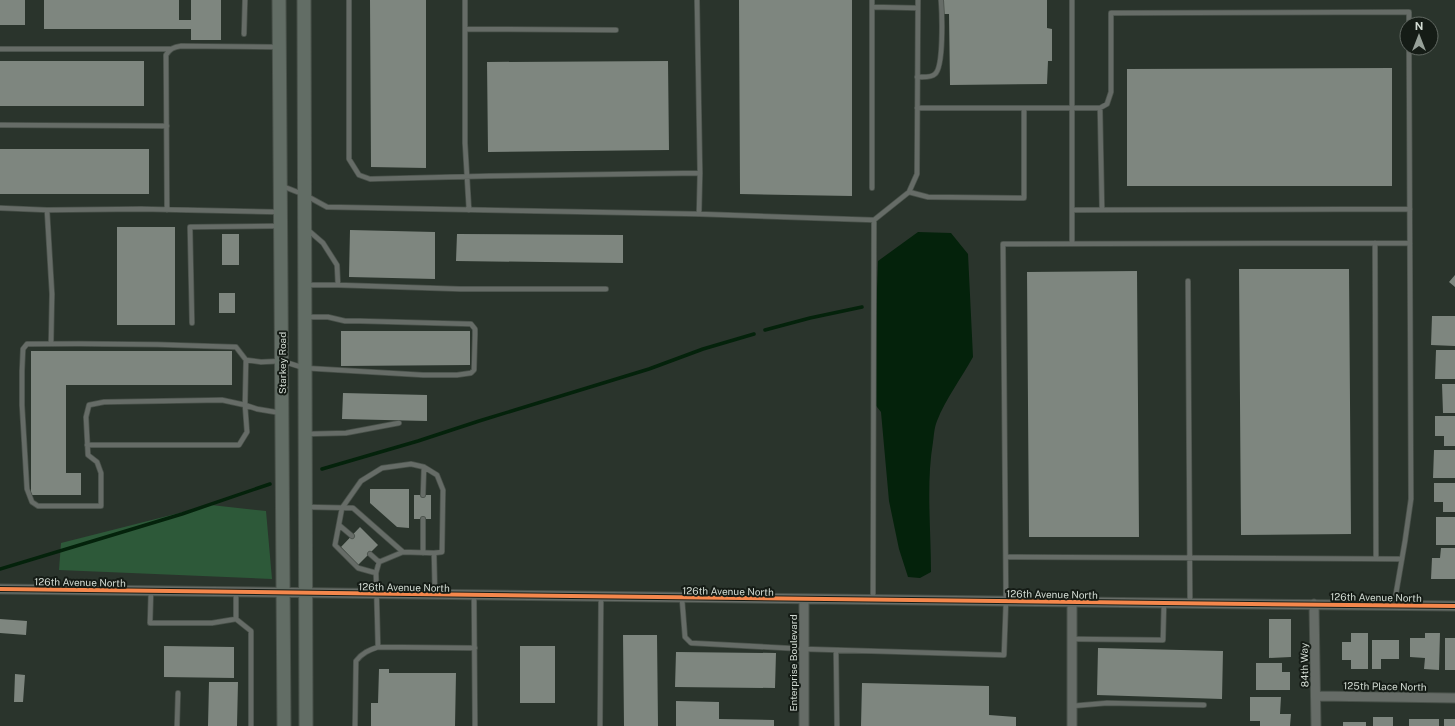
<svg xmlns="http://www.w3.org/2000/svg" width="1455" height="726" viewBox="0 0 1455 726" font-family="'Public Sans',sans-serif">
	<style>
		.green { fill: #2d5939 }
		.water { fill: #04220b }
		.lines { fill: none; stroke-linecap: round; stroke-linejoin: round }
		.stream { stroke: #04220b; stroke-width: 3.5 }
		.building { fill: #7e867f }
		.lane-casing { stroke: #49514a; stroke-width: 6 }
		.street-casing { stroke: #49514a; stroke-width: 11 }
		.secondary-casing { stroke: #49514a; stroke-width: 15 }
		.lane { stroke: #666c67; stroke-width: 4.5 }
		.street { stroke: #666c67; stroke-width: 9 }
		.secondary { stroke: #626d65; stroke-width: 13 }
		.cycleway-casing { stroke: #151c16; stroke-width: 6 }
		.cycleway { stroke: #f5874c; stroke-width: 4 }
		.labels { text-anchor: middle; stroke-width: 4; stroke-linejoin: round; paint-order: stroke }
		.street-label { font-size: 10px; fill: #d2dbd3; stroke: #151c16 }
	</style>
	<rect width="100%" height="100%" fill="#2a342c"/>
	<path class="green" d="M211,505L266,511L272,579L59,570L61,543Z"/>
	<path class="water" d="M918,232L951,233L968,254L973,357C961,379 946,398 937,421C934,428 934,436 933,442C926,484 931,529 931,572L920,578L908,577L899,549L889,501L881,412L873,402L878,261Z"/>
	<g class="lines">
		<path class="stream" d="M765,330L810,318L862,307
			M322,469L418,441L479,421L649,369L703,349L754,334
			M0,569L182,514L270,484"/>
	</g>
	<path class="building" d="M0,0H25V25H0Z
		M44,0H179V20H191V0H221V40H191V29H44Z
		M370,0H426V168L371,167Z
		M739,0H852V196L740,194Z
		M944,0H1047V28L1052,29V61H1048L1047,84L950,85L949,14H944Z
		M0,61H144V106H0Z
		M668,61L669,150L488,152L487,62Z
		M1392,68V186H1127V69Z
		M0,149H149V194H0Z
		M117,227H175V325H117Z
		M350,230L435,232V279L349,277Z
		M222,234H239V265H222Z
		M457,234L623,235V263L456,261Z
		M1239,269H1349L1351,534L1241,535Z
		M1137,271L1139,537H1029L1027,272Z
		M1455,275V287L1449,282Z
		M219,293H235V313H219Z
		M1432,316H1455V346L1431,345Z
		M341,331H470V365L341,366Z
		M1436,350H1455V379H1435Z
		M31,351H232V385H66V473H81V495H31Z
		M1442,384H1455V413H1443Z
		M343,393L427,395V421L342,419Z
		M1435,416H1455V446H1444V436H1435Z
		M1434,450H1455V478H1433Z
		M1434,483H1455V512H1443V502H1434Z
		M370,489H409V528L397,527L370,503Z
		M414,495H431V519H414Z
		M1436,517H1455V545H1436Z
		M360,527L378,545L358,565L341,547Z
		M1441,548H1455V579H1431L1432,558H1440Z
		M0,619L27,621L26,635L0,633Z
		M1269,619H1291V657L1269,658Z
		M1351,633H1368V669H1351V660H1342V642H1351Z
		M1425,633H1440L1439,670L1424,669L1425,658L1410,657V638H1425Z
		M623,635H657L658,726H624Z
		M1445,638H1455V670H1445Z
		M1372,640H1399V659H1381V669H1372Z
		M164,646L234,647V678L164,677Z
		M520,646H555V703H520Z
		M1098,648L1223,651L1222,699L1097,695Z
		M676,652L776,653L775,688L675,687Z
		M1256,663H1282V672H1290V690H1256Z
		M379,669H389V673H456L455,726H371V703H378Z
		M15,674L25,675L23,702H14Z
		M209,682H238L237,726H208Z
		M862,683L989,686V715L1016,717V726H861Z
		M1250,697H1281L1280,714H1291L1290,726H1260V721H1250Z
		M676,701L719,702V719L774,720V726H676Z
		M1373,717H1393V726H1373Z
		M1409,719H1439V726H1409Z
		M1444,719H1455V726H1444Z
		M1343,722H1366V726H1343Z"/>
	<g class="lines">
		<defs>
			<path id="lane" d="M349,0V159L359,175L370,179L489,176L700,173
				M465,0V143L469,210
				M872,0V188
				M1072,0V244
				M872,7L918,8
				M465,29L616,30
				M244,34L245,0
				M0,49H170
				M917,77C923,77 931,78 935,74C944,67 942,13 941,0
				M917,108H1100L1107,104L1111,92V13L1409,12V24
				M1100,108L1102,210
				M0,125L167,126
				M282,186L305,195L327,207L699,214L700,173L697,0
				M909,192L928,197L1024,198V108
				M0,208L47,210L141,209L279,212
				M47,210L52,294L51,344
				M167,210L166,55C170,49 173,47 181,46L277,47
				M1072,210L1410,209
				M699,214L874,220L873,600
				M874,220L909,192L917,174L918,0
				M1375,243L1376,559
				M1188,281L1190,603
				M305,285H338L337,265L323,243L308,230
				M338,285L460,289H606
				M192,323L190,227L279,226
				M281,413L257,409L245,405L222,400L104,402L89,405L86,417L88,455L97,462L101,473V506H38L32,502L27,489L22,405V371L23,349L27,344C97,343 166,344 236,347L246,360L261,362L282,361L304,368L423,375H457L471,373L474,370L475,335V329L471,324L360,321H345L328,317H307
				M307,434L346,433L399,423
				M87,445H239L247,432L245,405L246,360
				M423,495L424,467
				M307,507L353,508L403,552
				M423,519V553
				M339,525L352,536
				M370,554L379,562
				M1006,557L1402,559
				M376,573L358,568L335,545L342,508L361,481L382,468L411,464L424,467L437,475L443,490L442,552L434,553
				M151,591L150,623H212L236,619
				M236,593V619L251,631V726
				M474,596L475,726
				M682,599L685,637L691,643L804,649L1004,655L1006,601L1003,244L1410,243
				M1394,605L1405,541L1411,499L1409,48
				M1072,639L1163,640L1164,603
				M378,647L475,648
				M836,650L837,726
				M1072,706L1107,703L1204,705
				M177,726L178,693
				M355,726L356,661C362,653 369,650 378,647L376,573L379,562L403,552L434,553L435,595
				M600,726L601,598"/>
			<path id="street" d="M0,589C485,597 970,601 1455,606
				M804,600V726
				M1072,602V726
				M1314,604L1316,726
				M1316,696L1455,698"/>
			<path id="secondary" d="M279,0L284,726
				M304,0L306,726"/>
		</defs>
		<use href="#lane" class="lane-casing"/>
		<use href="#street" class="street-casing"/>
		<use href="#secondary" class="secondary-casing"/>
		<use href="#lane" class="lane"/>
		<use href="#street" class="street"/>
		<use href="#secondary" class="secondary"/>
		<defs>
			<path id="cycleway" d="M0,589C485,597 970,601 1455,606"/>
		</defs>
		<use href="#cycleway" class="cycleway-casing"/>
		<use href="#cycleway" class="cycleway"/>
	</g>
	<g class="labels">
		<g class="street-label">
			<text transform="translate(282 363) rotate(-90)" y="4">Starkey Road</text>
			<text transform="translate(80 582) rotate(1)" y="4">126th Avenue North</text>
			<text transform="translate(404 587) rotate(1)" y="4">126th Avenue North</text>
			<text transform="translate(728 591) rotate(1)" y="4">126th Avenue North</text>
			<text transform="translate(1052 594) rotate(1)" y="4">126th Avenue North</text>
			<text transform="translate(1376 597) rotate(1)" y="4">126th Avenue North</text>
			<text transform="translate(793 663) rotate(-90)" y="4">Enterprise Boulevard</text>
			<text transform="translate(1304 665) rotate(-91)" y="4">84th Way</text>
			<text transform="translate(1385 686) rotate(1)" y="4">125th Place North</text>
		</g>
	</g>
	<g transform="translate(1419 36)"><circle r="19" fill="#151c16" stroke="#616862"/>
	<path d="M0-3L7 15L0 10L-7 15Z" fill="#97a199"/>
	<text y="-6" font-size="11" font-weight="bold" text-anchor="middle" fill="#d2dbd3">N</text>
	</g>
</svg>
